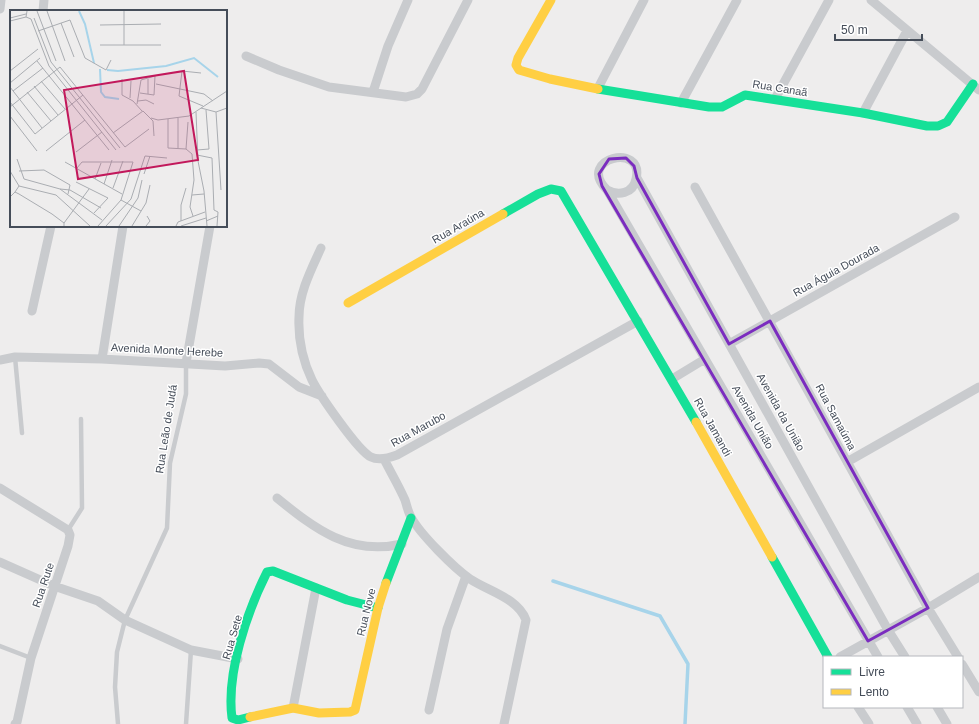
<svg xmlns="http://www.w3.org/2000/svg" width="979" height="724" viewBox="0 0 979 724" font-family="Helvetica,sans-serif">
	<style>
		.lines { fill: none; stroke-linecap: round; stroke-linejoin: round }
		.stream { stroke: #a7d4ea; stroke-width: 3.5 }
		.lane { stroke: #c9cbce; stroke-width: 4.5 }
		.street { stroke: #c9cbce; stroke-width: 9 }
		.fast { stroke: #16e098; stroke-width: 9 }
		.slow { stroke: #ffcf43; stroke-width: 9 }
		.marked { fill: none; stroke: #7b2cbf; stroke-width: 3; stroke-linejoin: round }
		.labels { text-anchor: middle; stroke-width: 3; stroke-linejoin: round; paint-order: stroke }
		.street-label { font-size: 11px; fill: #454d59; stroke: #fff }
		.inset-river { fill: none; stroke: #a7d4ea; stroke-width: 2 }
		.inset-road { fill: none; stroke: #aaadb2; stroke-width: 1 }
		.view { fill: #c2185b; fill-opacity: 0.15; stroke: #c2185b; stroke-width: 2 }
		.inset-edge { fill: none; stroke: #454d59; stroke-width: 2 }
	</style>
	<rect width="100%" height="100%" fill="#eeeded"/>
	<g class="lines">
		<path class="stream" d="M553,581L660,616L688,664L685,724"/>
		<path class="lane" d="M15,357L22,433
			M68,530L82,508L81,419
			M0,646L31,658
			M118,724L115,687L117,652L125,620L167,528L170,463L186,394V363
			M186,724L191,650"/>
		<path class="street" d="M871,0L979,90
			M0,9L1,0
			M43,11L44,0
			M246,56L279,70L329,87L406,97L417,94L422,89L468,0
			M598,88L644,0
			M373,92L388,46L408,0
			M775,99L829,0
			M681,103L737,0
			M863,113L907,31
			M637,178L888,630L905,657
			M695,187L928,608L958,657
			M607,190C618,196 633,194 636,179C645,142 575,158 607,190L878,657
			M321,248C311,270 299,293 299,317C298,338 303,361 312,380C319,394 358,451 371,457C379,461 389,458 397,455L638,321
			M32,311L51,226
			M729,344L955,217
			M102,359L123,226
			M0,360L15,357L102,359L225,366L259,363L269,364L299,387L322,396
			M186,363L210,226
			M672,379L705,359
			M384,459C391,473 399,486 405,500C407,506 408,512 411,517C420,534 454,568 470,579C488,591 518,598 526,620L504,724
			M847,462L979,387
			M0,488L68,530L70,535L68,546L31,658L17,722L15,724
			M277,498C315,529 350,556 402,544
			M0,562L54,586L98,601L125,620L191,650L238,659
			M840,657L928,608L979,577
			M962,664L979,692
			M858,707L869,724
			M907,707L917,724
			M937,707L947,724
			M293,708L316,588
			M429,710L447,629L466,576"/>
		<path class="fast" d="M598,89L709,107H722L745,95L863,113L927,126H938L947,122L973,84
			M503,214L538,194L551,189L561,191L696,422
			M772,557L828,657
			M386,583L411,518
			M250,717L238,720L232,718C226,673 247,612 267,572L273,571L347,600L378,608"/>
		<path class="slow" d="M551,0L518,58L516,65L519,70L550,79L598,89
			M348,303L503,214
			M696,422L772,557
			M250,717L293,708L319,713L350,712L355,710L378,608L386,583"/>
	</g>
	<path class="marked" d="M626,158L634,166L637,178L729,344L770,321L928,608L868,641L602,186L599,174L609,159Z"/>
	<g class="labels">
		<g class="street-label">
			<text transform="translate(780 88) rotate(9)" y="4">Rua Canaã</text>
			<text transform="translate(458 226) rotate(-30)" y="4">Rua Araúna</text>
			<text transform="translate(836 270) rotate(-29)" y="4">Rua Águia Dourada</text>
			<text transform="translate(167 350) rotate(3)" y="4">Avenida Monte Herebe</text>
			<text transform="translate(781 412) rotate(61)" y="4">Avenida da União</text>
			<text transform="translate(753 417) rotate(60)" y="4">Avenida União</text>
			<text transform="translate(836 417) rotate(62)" y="4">Rua Samaúma</text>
			<text transform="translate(713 427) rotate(61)" y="4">Rua Jamandi</text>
			<text transform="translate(166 429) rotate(-81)" y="4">Rua Leão de Judá</text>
			<text transform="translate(418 429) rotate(-29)" y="4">Rua Marubo</text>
			<text transform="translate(43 585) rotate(-71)" y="4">Rua Rute</text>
			<text transform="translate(366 612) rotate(-76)" y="4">Rua Nove</text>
			<text transform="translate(232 637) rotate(-74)" y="4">Rua Sete</text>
		</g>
	</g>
	<g transform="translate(10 10)">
		<rect width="217" height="217" fill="#eeeded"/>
		<path class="inset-river" d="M69,1L75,14L84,53M0,15V35M90,59L91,82L95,87L109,89M97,60L108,61L156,56L184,48L208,67"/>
		<path class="inset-road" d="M17,1L16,7L21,9L39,56L106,140M27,1L46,51M37,1L55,51M114,1V35M0,8L16,4M24,8L41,52L110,138M0,11L16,7M51,13L64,47M90,15L151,14M28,21L60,10L75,48L96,60L101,50M90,35H151M27,51L99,140M0,61L28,39M191,63L172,61L169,86L193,96M112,69V85L123,91L132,101M31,71L55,99M0,73L30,48M146,74L194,84L203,91M24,76L48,105M0,77L32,118M3,81L33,58M17,82L41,111M138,84V69M120,88L121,71M128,91L136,90L144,94M0,92L25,124L73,85M127,94L131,70L145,66L144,85L130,83M0,97L50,57L115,137L139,119M191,98L206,102L217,98M186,102L188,151L194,181L197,216M206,102L211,180M0,106L27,141M141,108L148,110L179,106L217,81M158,109V138L176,139L182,144L184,170L180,197L183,206M103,123L133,101L143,111L144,126M168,138V108M176,139L178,112M187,140L199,139L196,100M36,141L75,110M66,142L92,122M187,145L202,148L204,200M7,149L14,169L50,179L92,210M55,152L112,184M67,158L72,152H123L111,190L88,216M0,161L9,176L5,182M9,161L34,160L60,175L58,184M134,164L140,146M85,169L91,153M66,172L98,188L84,203M94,174L102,150M9,176L46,185L80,216M103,178L113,151M50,179L60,180L91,198M182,185L194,184M0,187L5,182L9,184L42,204L54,213V216M111,190L131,201M204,200L208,202L207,216M171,211V195L176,178M196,211L208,206M54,213L79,179M96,216L121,189L135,146L157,148M109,216L128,188L132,170M122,216L136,193L140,175M136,216L140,211L137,206M166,216L168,212L195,202M171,216L196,208"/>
		<path class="view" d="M174,61L188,150L68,169L54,80Z"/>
		<rect width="217" height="217" class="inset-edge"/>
	</g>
	<rect x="823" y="656" width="140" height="52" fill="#ffffff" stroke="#b5b8bd"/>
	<rect x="831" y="669" width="20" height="6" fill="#16e098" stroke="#b5b8bd"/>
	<text x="859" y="676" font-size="12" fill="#454d59">Livre</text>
	<rect x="831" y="689" width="20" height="6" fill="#ffcf43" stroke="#b5b8bd"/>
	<text x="859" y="696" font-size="12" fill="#454d59">Lento</text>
	<path d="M835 34v6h87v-6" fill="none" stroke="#454d59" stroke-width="2"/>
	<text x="841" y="34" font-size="12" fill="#454d59" stroke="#ffffff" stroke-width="3" paint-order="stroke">50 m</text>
</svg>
